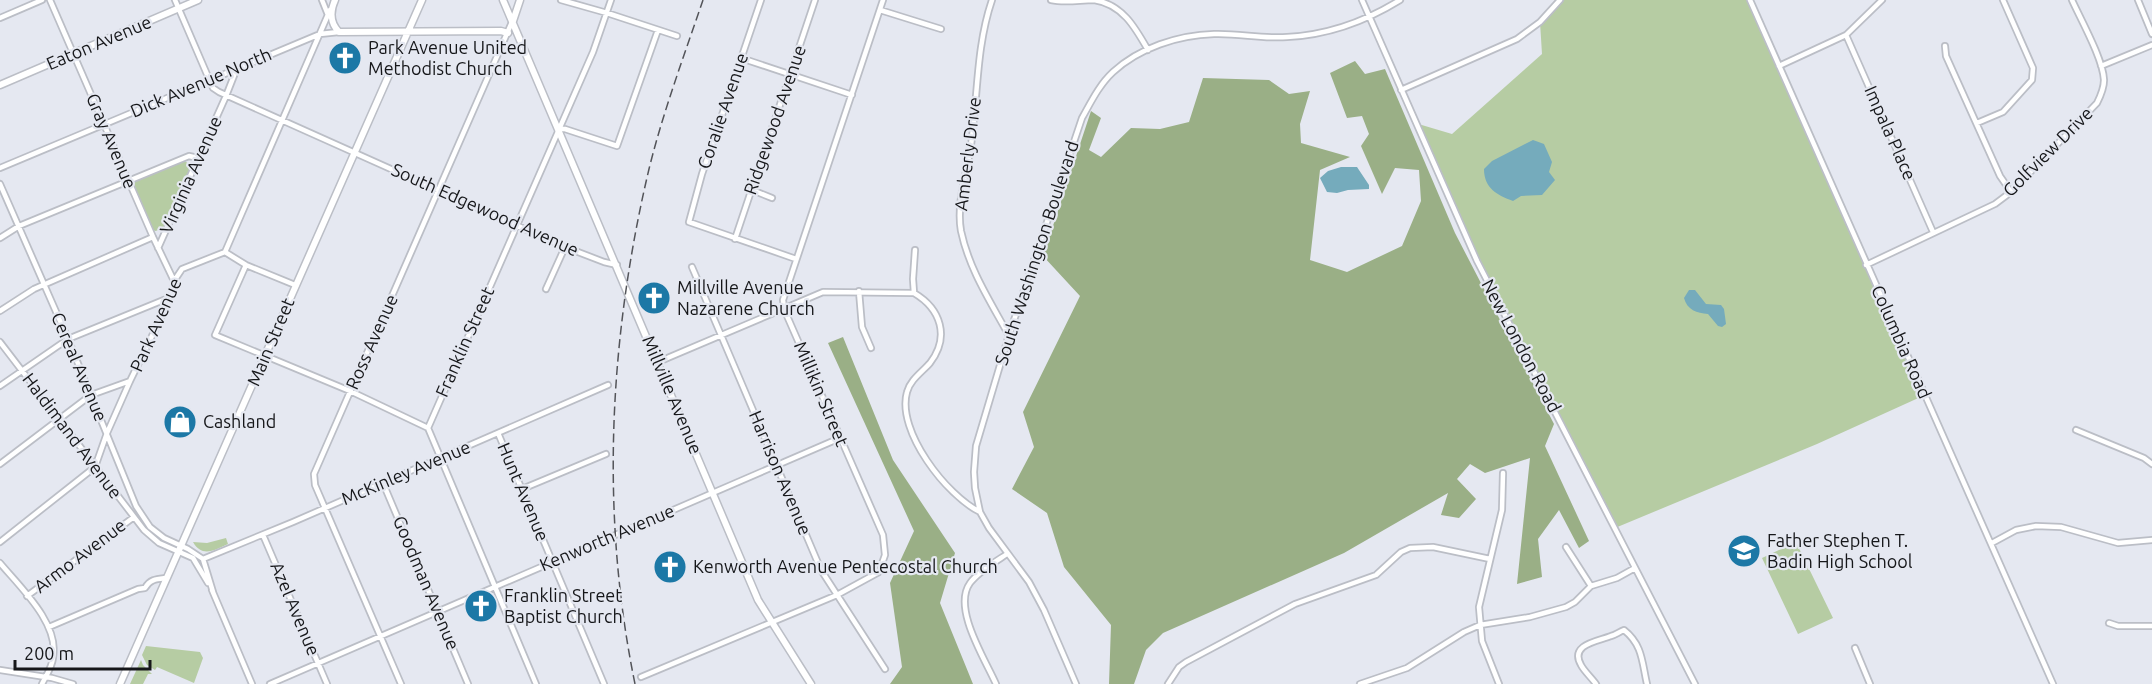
<svg xmlns="http://www.w3.org/2000/svg" width="2152" height="684" viewBox="0 0 2152 684" font-family="Ubuntu,sans-serif">
	<style>
		.green { fill: #b6cca3 }
		.forest { fill: #9aaf86 }
		.water { fill: #75abbc }
		.lines { fill: none; stroke-linecap: round; stroke-linejoin: round }
		.minor-casing { stroke: #bbbec6; stroke-width: 8 }
		.major-casing { stroke: #bbbec6; stroke-width: 9 }
		.minor { stroke: #fff; stroke-width: 4.5 }
		.major { stroke: #fff; stroke-width: 6 }
		.rail { stroke: #535459; stroke-width: 1.5; stroke-dasharray: 9 4.5; stroke-linecap: butt }
		.labels { text-anchor: middle; stroke-width: 4.5; stroke-linejoin: round; paint-order: stroke }
		.street-label { font-size: 18px; fill: #16171a; stroke: #e5e8f1 }
		.poi-label { font-size: 18px; fill: #16171a; stroke: #e5e8f1; text-anchor: start }
	</style>
	<rect width="100%" height="100%" fill="#e5e8f1"/>
	<path class="green" d="M1560,0H1750L1925,395L1817,444L1615,528L1477,261L1415,123L1452,134L1542,54L1540,22Z
		M182,160L190,164L191,169L164,229L155,231L152,229L133,184L135,181Z
		M226,538L228,544C215,550 202,558 193,542L207,543Z
		M1796,542L1833,618L1798,634L1762,558Z
		M146,646L200,652L203,658L194,683L157,667L155,670L147,665L142,655Z
		M141,660L143,665L152,674H148L143,684H130Z"/>
	<path class="forest" d="M1355,61L1365,74L1385,69L1455,233L1554,424L1545,446L1589,541L1579,548L1559,510L1538,539L1542,577L1517,584L1530,458L1485,473L1470,464L1457,479L1476,499L1459,518L1441,515L1448,493L1344,553L1163,633L1146,650L1134,684H1109L1111,625L1064,567L1047,513L1012,489L1034,447L1023,412L1080,296L1043,256L1091,111L1101,118L1089,150L1101,157L1131,128L1160,129L1189,122L1203,78L1269,80L1289,94L1310,91L1300,124L1301,143L1350,157L1320,170L1310,260L1347,272L1402,246L1421,201L1419,170L1395,168L1382,194L1361,146L1369,134L1362,116L1347,118L1330,73Z
		M843,337L893,460L955,553L940,603L973,684H890L902,667L890,583L914,531L828,343Z"/>
	<path class="water" d="M1533,140L1544,144L1552,162L1549,172L1555,180L1542,195L1521,196L1513,201C1497,195 1484,188 1484,169L1492,161Z
		M1341,167H1357L1369,185V189L1348,190L1337,193L1327,192L1320,178L1328,171Z
		M1689,290H1695L1706,304L1721,305L1724,309L1726,324L1722,327L1718,326L1708,314C1697,313 1687,310 1684,298Z"/>
	<g class="lines">
		<defs>
			<path id="minor" d="M50,0L153,237L174,281
				M175,0L209,79L213,88L219,92L565,247L604,262L617,265
				M322,0L328,15
				M561,0L607,13L677,36
				M761,0L702,174L689,222L796,259
				M992,0C976,47 978,96 971,145C967,172 956,203 961,231C969,269 990,301 1008,334
				M1051,0C1065,3 1080,0 1094,0C1122,4 1135,27 1148,50
				M1362,0L1477,261L1695,684
				M1750,0L2053,684
				M2138,0L2152,34
				M880,10L941,29
				M0,18L42,0
				M1846,35L1933,232
				M1945,46L1946,56L2000,176L2011,192
				M741,58L852,95
				M1779,66L1846,35L1882,0
				M2101,66L2152,45
				M1401,90L1517,39L1540,22L1560,0
				M1977,123L2003,112L2032,80L2033,68L2003,0
				M559,129H565L617,146L658,30
				M0,168L320,34L339,32
				M0,184L68,339L136,506L150,527L164,538L188,549L203,559L213,592
				M752,190L772,198
				M0,238L19,226L189,156L198,158
				M735,239L815,0
				M158,248L226,96L237,68
				M225,252L246,265L295,285
				M246,265L215,335L350,391L428,428
				M1866,265L1995,204L2011,192L2097,103C2101,95 2104,88 2104,80C2103,59 2081,20 2072,0
				M692,267L821,570L885,669
				M546,289L565,247
				M859,291L862,327L871,348
				M914,293L913,279L915,250
				M0,311L34,289L153,237
				M0,342L144,530L159,543L193,558L208,583
				M658,362L823,292L914,293C941,309 950,337 930,363C922,372 910,380 907,392C896,431 947,496 980,512
				M0,386L68,339L171,297
				M2076,430L2144,458L2152,464
				M498,433L604,684
				M0,464L91,395L130,381
				M383,483L468,684
				M522,489L606,454
				M263,535L327,684
				M0,542L95,467L107,433L130,381L171,297L174,281L182,269L225,252L330,10
				M1992,543L2016,530L2036,526L2061,527L2118,543L2152,540
				M1566,547L1591,586
				M203,559L293,522L608,385
				M0,563C20,587 60,624 53,658C52,667 46,676 42,684
				M212,590L252,684
				M27,596L134,517
				M2109,623L2118,626H2152
				M49,627L138,589L145,588C150,579 157,579 166,578
				M1855,648L1870,684
				M0,670L52,678L73,684
				M641,677L837,595L879,572L885,555L883,535L784,309L783,300L883,0
				M270,684L840,438
				M401,684L315,485L314,474L512,22
				M536,684L428,428L593,52L611,0
				M996,684C985,659 952,608 970,583C979,571 995,562 1007,554
				M1076,684L1044,610L1029,582L989,528L980,512L975,488L974,472L976,446L1009,335L1082,118C1091,102 1099,85 1113,72C1139,48 1178,35 1214,34C1238,33 1263,39 1287,37C1327,35 1366,21 1400,0
				M1168,684L1179,667L1186,662L1295,604L1376,575L1401,552L1410,548L1433,547L1490,559
				M1360,684L1407,668L1464,632L1480,625L1530,617L1566,607L1575,602L1591,586L1617,578L1635,568
				M1499,684L1482,641L1479,607L1502,510L1503,473
				M1596,684C1591,677 1584,671 1581,665C1569,644 1599,641 1611,636C1615,635 1619,632 1624,630C1643,645 1642,663 1647,684"/>
			<path id="major" d="M335,0C330,11 330,23 339,32L501,31L508,33
				M503,0L758,600L811,684
				M513,21L520,0
				M0,85L198,0
				M120,684L422,0"/>
		</defs>
		<use href="#minor" class="minor-casing"/>
		<use href="#major" class="major-casing"/>
		<use href="#minor" class="minor"/>
		<use href="#major" class="major"/>
		<path class="rail" d="M635,684C600,514 609,338 649,169C663,112 684,56 703,0"/>
	</g>
	<defs>
		<symbol id="church-disc" viewBox="-11 -11 22 22"><circle r="9.5" fill="#1c78a6" stroke="#e5e8f1"/><path d="M-1.2-6h2.4v3.5h3.3v2.4h-3.3V6h-2.4V-.1h-3.3v-2.4h3.3Z" fill="#fff"/></symbol>
		<symbol id="shop-disc" viewBox="-11 -11 22 22"><circle r="9.5" fill="#1c78a6" stroke="#e5e8f1"/><path d="M-5-2.5h2.3a2.7 3.5 0 0 1 5.4 0H5L5.5 6h-11ZM-1.5-2.5h3a1.5 2.3 0 0 0-3 0Z" fill="#fff"/></symbol>
		<symbol id="school-disc" viewBox="-11 -11 22 22"><circle r="9.5" fill="#1c78a6" stroke="#e5e8f1"/><path d="M0-5L7-2L0 1L-7-2ZM-4 1L0 2.5L4 1V4Q0 6-4 4Z" fill="#fff"/></symbol>
	</defs>
	<g fill-rule="evenodd">
		<use href="#church-disc" x="326" y="39" width="38" height="38"/>
		<use href="#church-disc" x="635" y="279" width="38" height="38"/>
		<use href="#shop-disc" x="161" y="403" width="38" height="38"/>
		<use href="#school-disc" x="1725" y="532" width="38" height="38"/>
		<use href="#church-disc" x="651" y="548" width="38" height="38"/>
		<use href="#church-disc" x="462" y="587" width="38" height="38"/>
	</g>
	<g class="labels">
		<g class="street-label">
			<text transform="translate(99 43) rotate(-23)" y="6">Eaton Avenue</text>
			<text transform="translate(201 83) rotate(-23)" y="6">Dick Avenue North</text>
			<text transform="translate(723 111) rotate(-71)" y="6">Coralie Avenue</text>
			<text transform="translate(775 120) rotate(-71)" y="6">Ridgewood Avenue</text>
			<text transform="translate(1890 133) rotate(66)" y="6">Impala Place</text>
			<text transform="translate(111 141) rotate(67)" y="6">Gray Avenue</text>
			<text transform="translate(2048 152) rotate(-45)" y="6">Golfview Drive</text>
			<text transform="translate(968 154) rotate(-83)" y="6">Amberly Drive</text>
			<text transform="translate(191 175) rotate(-66)" y="6">Virginia Avenue</text>
			<text transform="translate(485 210) rotate(24)" y="6">South Edgewood Avenue</text>
			<text transform="translate(1037 253) rotate(-72)" y="6">South Washington Boulevard</text>
			<text transform="translate(156 325) rotate(-66)" y="6">Park Avenue</text>
			<text transform="translate(271 342) rotate(-67)" y="6">Main Street</text>
			<text transform="translate(372 342) rotate(-66)" y="6">Ross Avenue</text>
			<text transform="translate(465 342) rotate(-66)" y="6">Franklin Street</text>
			<text transform="translate(1901 342) rotate(66)" y="6">Columbia Road</text>
			<text transform="translate(1521 346) rotate(62)" y="6">New London Road</text>
			<text transform="translate(79 367) rotate(67)" y="6">Cereal Avenue</text>
			<text transform="translate(821 394) rotate(67)" y="6">Millikin Street</text>
			<text transform="translate(672 395) rotate(67)" y="6">Millville Avenue</text>
			<text transform="translate(72 436) rotate(53)" y="6">Haldimand Avenue</text>
			<text transform="translate(406 473) rotate(-23)" y="6">McKinley Avenue</text>
			<text transform="translate(780 473) rotate(67)" y="6">Harrison Avenue</text>
			<text transform="translate(523 492) rotate(67)" y="6">Hunt Avenue</text>
			<text transform="translate(607 538) rotate(-23)" y="6">Kenworth Avenue</text>
			<text transform="translate(80 556) rotate(-37)" y="6">Armo Avenue</text>
			<text transform="translate(426 583) rotate(67)" y="6">Goodman Avenue</text>
			<text transform="translate(295 609) rotate(67)" y="6">Azel Avenue</text>
		</g>
		<g class="poi-label">
			<text x="368" y="54">Park Avenue United<tspan x="368" dy="21">Methodist Church</tspan></text>
			<text x="677" y="294">Millville Avenue<tspan x="677" dy="21">Nazarene Church</tspan></text>
			<text x="203" y="428">Cashland</text>
			<text x="1767" y="547">Father Stephen T.<tspan x="1767" dy="21">Badin High School</tspan></text>
			<text x="693" y="573">Kenworth Avenue Pentecostal Church</text>
			<text x="504" y="602">Franklin Street<tspan x="504" dy="21">Baptist Church</tspan></text>
		</g>
	</g>
	<path d="M15 660v9h135v-9" fill="none" stroke="#16171a" stroke-width="3"/>
	<text x="24" y="660" font-size="18" fill="#16171a" stroke="#e5e8f1" stroke-width="4.5" paint-order="stroke">200 m</text>
</svg>
